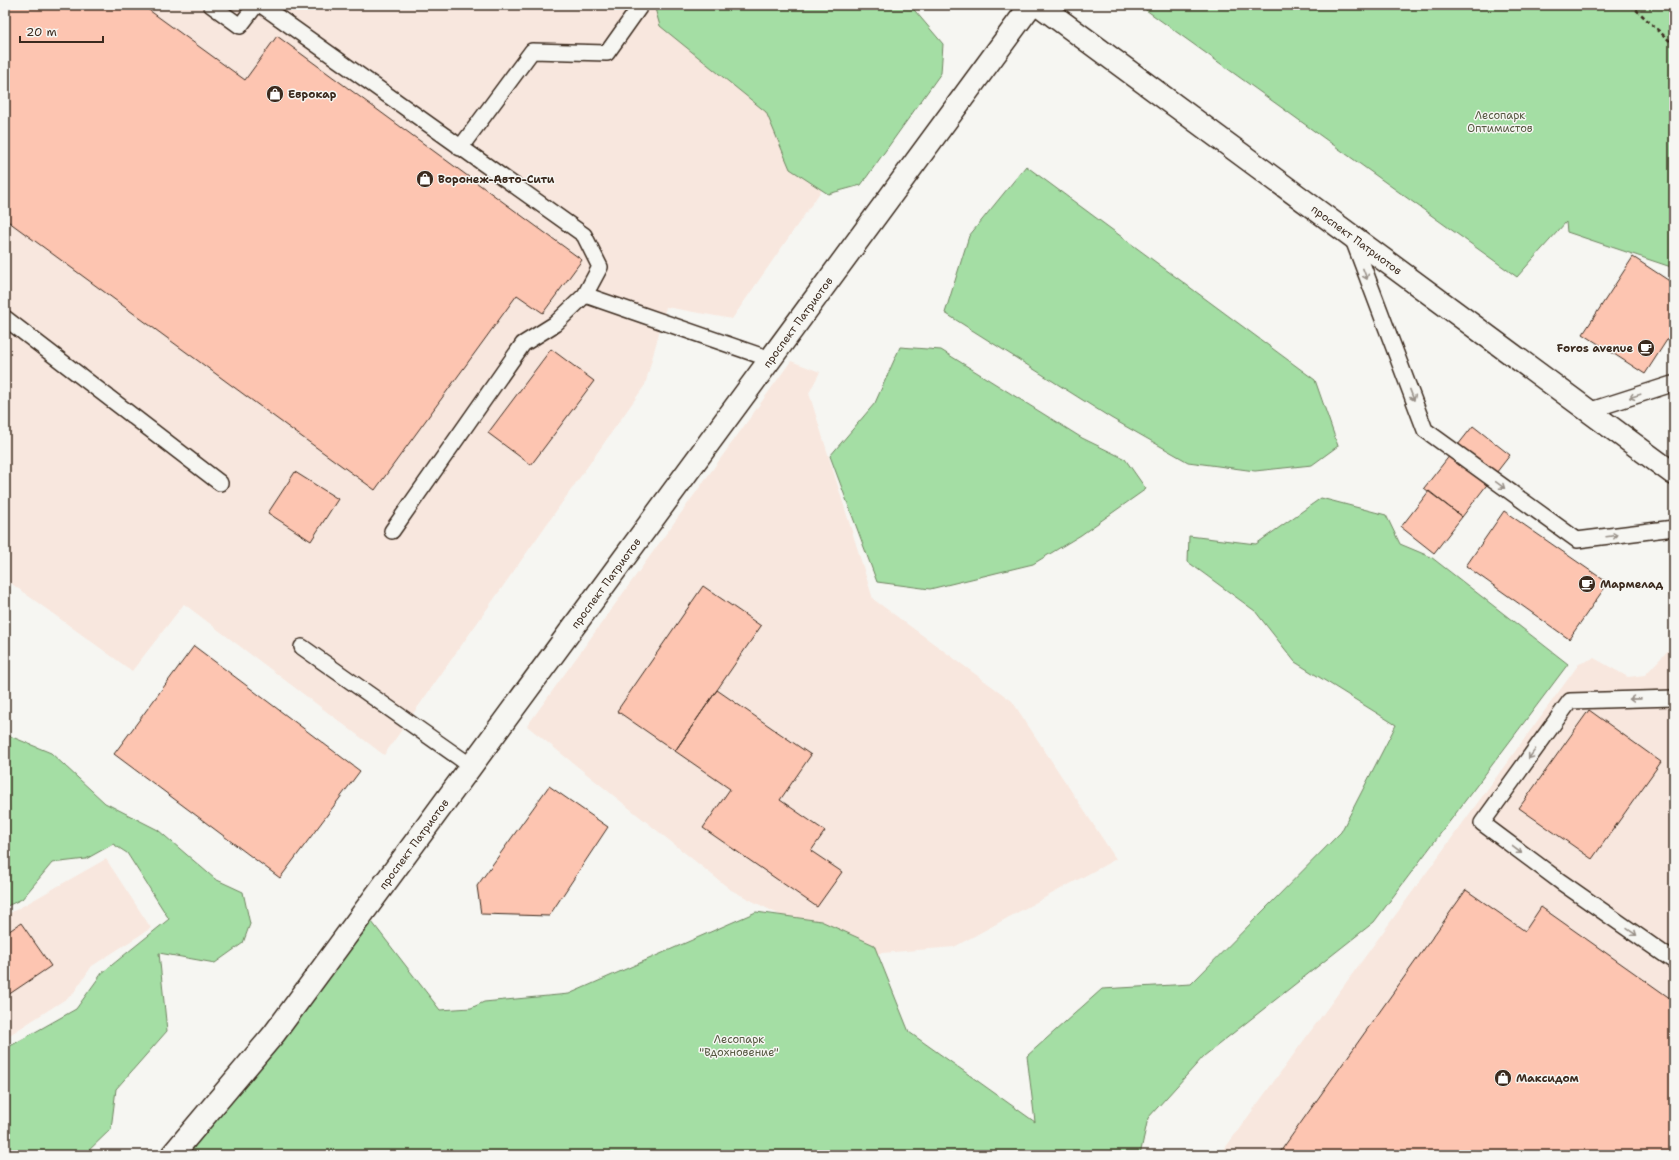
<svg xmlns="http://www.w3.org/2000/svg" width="1679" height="1160" viewBox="0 0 1679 1160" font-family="'Shantell Sans',sans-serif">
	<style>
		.built { fill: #f8e7de }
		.green { fill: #a4dea4; stroke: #708461 }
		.building { fill: #fdc5b1; stroke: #3b2a1e }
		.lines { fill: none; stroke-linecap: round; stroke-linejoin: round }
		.service-casing { stroke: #3b2a1e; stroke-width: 18 }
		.minor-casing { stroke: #3b2a1e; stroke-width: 25 }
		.trunk-casing { stroke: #3b2a1e; stroke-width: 25 }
		.path { stroke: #3b2a1e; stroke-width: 2.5; stroke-dasharray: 4 3; stroke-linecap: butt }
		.service { stroke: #f6f6f2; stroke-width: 15 }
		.minor { stroke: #f6f6f2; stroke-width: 22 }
		.trunk { stroke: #f6f6f2; stroke-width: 22 }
		.oneway { stroke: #989088 }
		.labels { text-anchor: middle; stroke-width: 3; stroke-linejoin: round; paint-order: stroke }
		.poi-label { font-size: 11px; font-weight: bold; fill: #3b2a1e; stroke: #f6f6f2; text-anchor: start }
		.park-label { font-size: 11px; fill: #555740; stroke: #f6f6f2 }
		.street-label { font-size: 11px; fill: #3b2a1e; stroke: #f6f6f2 }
	</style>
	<rect width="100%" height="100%" fill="#f6f6f2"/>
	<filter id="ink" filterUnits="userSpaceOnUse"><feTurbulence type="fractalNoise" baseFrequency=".025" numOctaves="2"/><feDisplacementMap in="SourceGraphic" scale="8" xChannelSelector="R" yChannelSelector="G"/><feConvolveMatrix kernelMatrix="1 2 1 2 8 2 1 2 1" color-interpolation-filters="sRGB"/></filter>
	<g filter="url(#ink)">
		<path class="built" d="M5,5H696L846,155L732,319L666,307L645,385L384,755L184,604L132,671L5,579Z
			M791,361L820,372L809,393L873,599L1012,701L1116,859L954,947L858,955L731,890L527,726Z
			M1674,644V1155H1220L1579,664L1594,658L1628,677L1645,675Z
			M106,859L151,928L92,966L72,995L5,1038V916Z"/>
		<path class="green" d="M654,5H910L943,44L941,73L861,185L828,194L790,169L766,112L660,26Z
			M1139,5H1674V268L1567,232L1566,222L1517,277Z
			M1026,166L1315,380L1338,446L1312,465L1255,471L1188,462L1111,418L945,313L969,236Z
			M900,347L941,350L1082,438L1125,459L1146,489L1081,535L1033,564L930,589L877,582L830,456L875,403Z
			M1321,498L1386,515L1400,544L1431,557L1568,664L1374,922L1204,1056L1148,1118L1140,1155H189L201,1137L372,922L440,1010L471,1008L484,1002L569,994L756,912L821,921L874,945L909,1032L1035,1122L1027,1056L1102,989L1191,984L1341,832L1396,725L1295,662L1255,611L1188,562L1189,536L1256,544Z
			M5,734L51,753L105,803L158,830L215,879L243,892L250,924L243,943L215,963L159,953L167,1031L116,1089L111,1129L84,1155H5V1049L76,1009L102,973L169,919L127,853L113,844L86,859L52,863L22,899L5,907Z"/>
		<path class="building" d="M5,5H142L245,80L277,36L582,260L543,313L517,295L375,490L295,432L5,219Z
			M1633,257L1674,284V329L1645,374L1583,334Z
			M551,349L594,381L531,465L488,433Z
			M1473,426L1510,455L1462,517L1424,488Z
			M295,472L338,499L311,541L268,513Z
			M1429,491L1462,517L1434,553L1401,527Z
			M1504,511L1608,583L1569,639L1466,566Z
			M703,586L761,626L675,751L617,711Z
			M194,646L360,771L280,878L114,754Z
			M717,690L811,755L780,800L825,831L811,851L842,872L817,907L703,828L730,789L675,751Z
			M1589,710L1661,762L1592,859L1519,808Z
			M549,786L608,827L549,916L481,914L477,886Z
			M1466,890L1525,931L1541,907L1674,1001V1155H1278Z
			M21,923L51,966L5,997V934Z"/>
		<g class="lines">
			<defs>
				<path id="service" d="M211,5L240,26L256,5
					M261,5L584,235L600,267L585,295L770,359
					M460,148L532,51L607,53L641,5
					M1352,237L1425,430L1577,540L1674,528
					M5,318L220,483
					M1588,411L1672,384L1674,385
					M392,531L523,344L555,324L585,295
					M302,647L471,766
					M1674,698L1570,701L1482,823L1561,882L1674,961"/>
				<g id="minor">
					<path id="s1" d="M172,1155L274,1034L1031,5"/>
				</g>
				<g id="trunk">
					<path id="s2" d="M1039,5L1674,474"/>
				</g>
			</defs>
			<use href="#service" class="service-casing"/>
			<use href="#minor" class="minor-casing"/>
			<use href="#trunk" class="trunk-casing"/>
			<path class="path" d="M1631,5L1674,45"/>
			<use href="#service" class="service"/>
			<use href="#minor" class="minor"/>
			<use href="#trunk" class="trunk"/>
		</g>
		<defs><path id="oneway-shaft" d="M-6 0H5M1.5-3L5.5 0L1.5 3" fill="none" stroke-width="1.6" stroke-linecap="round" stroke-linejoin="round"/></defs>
		<g class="oneway">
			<use href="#oneway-shaft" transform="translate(1365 274) rotate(69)"/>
			<use href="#oneway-shaft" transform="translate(1412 395) rotate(69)"/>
			<use href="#oneway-shaft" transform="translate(1635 396) rotate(162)"/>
			<use href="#oneway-shaft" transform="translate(1500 485) rotate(36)"/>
			<use href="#oneway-shaft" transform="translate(1612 536) rotate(-7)"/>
			<use href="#oneway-shaft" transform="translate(1635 699) rotate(179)"/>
			<use href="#oneway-shaft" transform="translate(1532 754) rotate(126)"/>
			<use href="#oneway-shaft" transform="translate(1517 850) rotate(37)"/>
			<use href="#oneway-shaft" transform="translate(1632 932) rotate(35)"/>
		</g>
	</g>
	<defs>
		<symbol id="shop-disc" viewBox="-11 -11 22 22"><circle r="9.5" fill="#3b2a1e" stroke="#f6f6f2"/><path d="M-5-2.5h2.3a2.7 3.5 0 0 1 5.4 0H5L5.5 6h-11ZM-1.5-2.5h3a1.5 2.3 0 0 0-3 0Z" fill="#fff"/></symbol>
		<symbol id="cafe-disc" viewBox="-11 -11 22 22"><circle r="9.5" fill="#3b2a1e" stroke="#f6f6f2"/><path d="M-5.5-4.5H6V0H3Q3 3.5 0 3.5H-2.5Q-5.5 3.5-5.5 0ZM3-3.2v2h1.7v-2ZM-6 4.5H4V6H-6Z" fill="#fff"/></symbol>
	</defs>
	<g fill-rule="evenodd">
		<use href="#shop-disc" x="265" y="84" width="20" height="20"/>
		<use href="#shop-disc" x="415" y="169" width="20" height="20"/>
		<use href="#cafe-disc" x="1636" y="338" width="20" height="20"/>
		<use href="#cafe-disc" x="1577" y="574" width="20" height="20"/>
		<use href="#shop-disc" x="1493" y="1068" width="20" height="20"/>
	</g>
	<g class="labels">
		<g class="poi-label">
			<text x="288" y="98">Еврокар</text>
			<text x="438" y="183">Воронеж-Авто-Сити</text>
			<text x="1633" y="352" text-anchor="end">Foros avenue</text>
			<text x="1600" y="588">Мармелад</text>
			<text x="1516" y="1082">Максидом</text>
		</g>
		<g class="park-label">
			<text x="1500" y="119">Лесопарк<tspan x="1500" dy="13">Оптимистов</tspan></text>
			<text x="739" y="1043">Лесопарк<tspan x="739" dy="13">"Вдохновение"</tspan></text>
		</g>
		<g class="street-label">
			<text dy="4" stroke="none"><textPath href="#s2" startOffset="395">проспект Патриотов</textPath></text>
			<text dy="4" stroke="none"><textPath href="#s1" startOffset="1042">проспект Патриотов</textPath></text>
			<text dy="4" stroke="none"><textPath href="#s1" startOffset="718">проспект Патриотов</textPath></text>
			<text dy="4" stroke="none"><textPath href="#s1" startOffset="394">проспект Патриотов</textPath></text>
		</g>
	</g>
	<rect width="1679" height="1160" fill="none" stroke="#f6f6f2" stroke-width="20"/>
	<rect x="10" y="10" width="1659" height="1140" fill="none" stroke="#3b2a1e" stroke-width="1.5" filter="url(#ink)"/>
	<path d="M20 36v6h83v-6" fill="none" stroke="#3b2a1e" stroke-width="2"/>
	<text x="26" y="36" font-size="12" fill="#3b2a1e" stroke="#f6f6f2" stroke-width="3" paint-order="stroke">20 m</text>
</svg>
